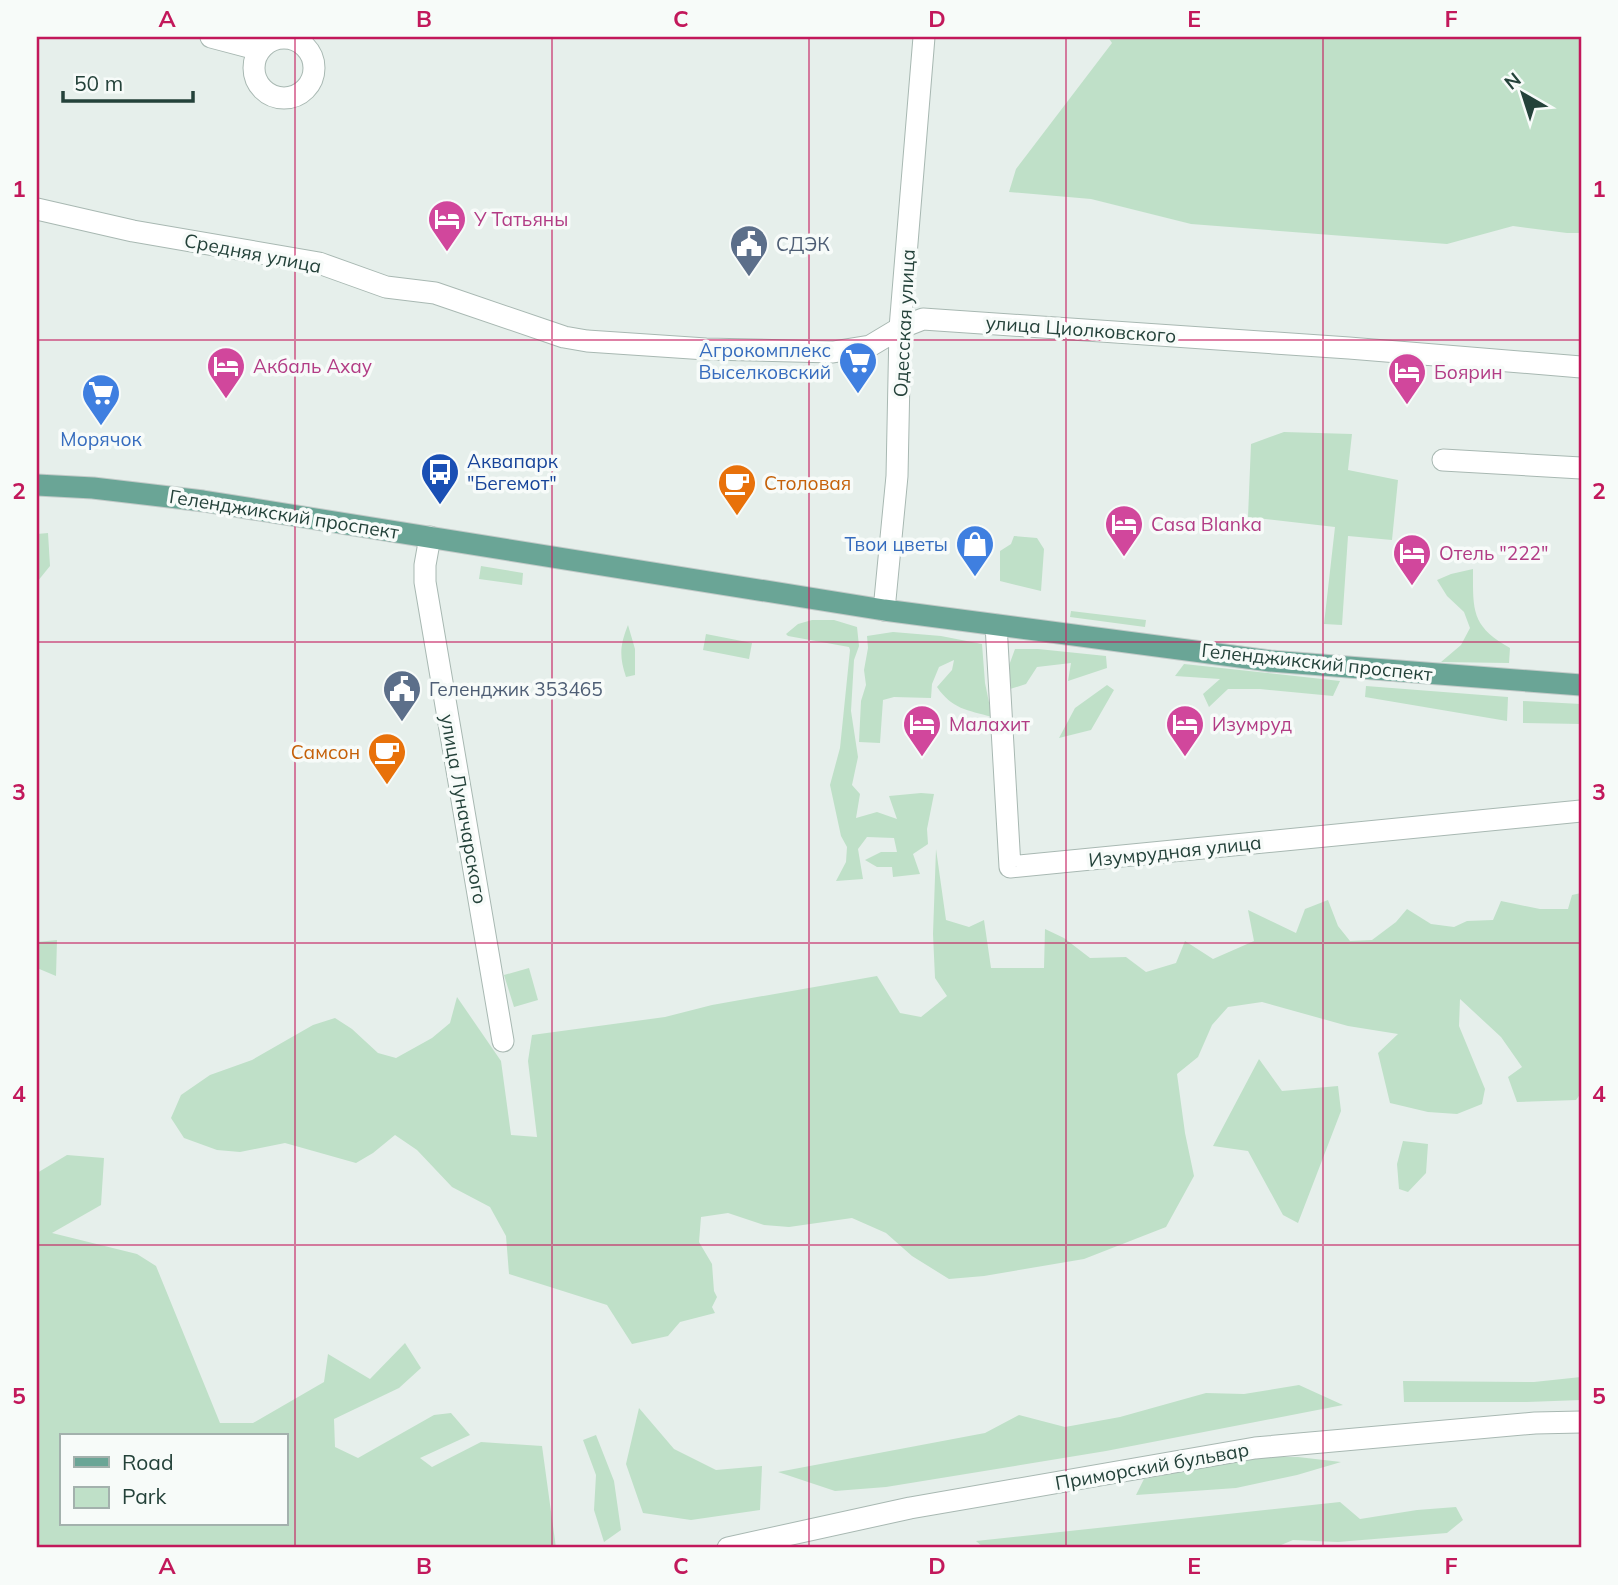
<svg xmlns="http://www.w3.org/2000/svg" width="1618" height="1585" viewBox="0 0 1618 1585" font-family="Mulish,sans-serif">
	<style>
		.green { fill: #bfe0c8; fill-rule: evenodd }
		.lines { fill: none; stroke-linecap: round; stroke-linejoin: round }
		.street-casing { stroke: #a8b8b2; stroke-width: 23 }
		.primary-casing { stroke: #c2cac8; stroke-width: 23 }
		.street { stroke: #fff; stroke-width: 21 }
		.primary { stroke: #6aa596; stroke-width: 21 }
		.grid { fill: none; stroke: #c2185b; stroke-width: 2; stroke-opacity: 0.55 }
		.labels { text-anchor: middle; stroke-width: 7; stroke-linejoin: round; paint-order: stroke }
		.hotel-label { font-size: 19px; fill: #b23c85; stroke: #f7fbf9; text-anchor: start }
		.service-label { font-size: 19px; fill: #4e5e75; stroke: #f7fbf9; text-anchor: start }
		.street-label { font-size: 19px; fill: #24423a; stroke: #f7fbf9 }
		.shop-label { font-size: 19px; fill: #366cbe; stroke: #f7fbf9; text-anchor: end }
		.transit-label { font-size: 19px; fill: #164399; stroke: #f7fbf9; text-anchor: start }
		.food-label { font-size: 19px; fill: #c56008; stroke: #f7fbf9; text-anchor: start }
		.neatline { fill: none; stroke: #c2185b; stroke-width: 2.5 }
		.grid-label { font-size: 23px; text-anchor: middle; font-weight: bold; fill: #c2185b }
	</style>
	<rect width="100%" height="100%" fill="#e6efeb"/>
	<path class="green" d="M1108,37H1581V233H1567L1513,226L1447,244L1191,224L1091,199L1009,192L1016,169L1112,43Z
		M1284,432L1352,434L1348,470L1398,480L1392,540L1348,536L1342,625L1324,624L1335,527L1248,517L1251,444Z
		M48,533L50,566L37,582V534Z
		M1014,536L1037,538L1044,549L1041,591L1000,581V551L1011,544Z
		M481,566L523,573L522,585L479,579Z
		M1473,569C1473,611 1471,626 1510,648L1509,663L1441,662L1461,645L1470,628L1464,612L1447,596L1437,580L1451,574Z
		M1071,611L1146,620L1145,627L1070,617Z
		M812,620H834L857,627L859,646L854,660L851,711L858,757L852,785L860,794L856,818L877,812L897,819L889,796L921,793L934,794L927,829L928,844L913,854L920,874L893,877L892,867H877L865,860L881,852H897L894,838L867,837L858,849L863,879L836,881L846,862L847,847L841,836L830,785L840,748L850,650L849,647L788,636L786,634L798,624Z
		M628,625L635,649V675L626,677C619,656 620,645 628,625Z
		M893,632L941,636L982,644L985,683L992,717C967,710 952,709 937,687L952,670L954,660L939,667L932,684L931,698L894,697L883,700L880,743L859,742L861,701L866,685L864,670L868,648L867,636Z
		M706,634L752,643L749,659L703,650Z
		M1015,649H1038L1106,656L1107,668L1068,681L1071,663L1037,667L1026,684L1010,689L1007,671Z
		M1184,664L1340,681L1333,696L1260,689H1228L1209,707L1203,694L1220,679L1175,676Z
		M1107,685L1114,690L1091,730L1059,738L1075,708Z
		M1366,686L1508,697L1507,721L1365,697Z
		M1523,701L1581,704V724L1523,723Z
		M936,849L946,920L969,927L984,920L991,968H1044L1045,929L1064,938L1090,958L1126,957L1146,972L1176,963L1185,941L1213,959L1254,941L1248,910L1296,933L1305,909L1328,900L1338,926L1350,941L1372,940L1396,922L1407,909L1431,924L1454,927L1467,921L1493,920L1501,901L1540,909H1568L1572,895L1581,893V1093L1576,1100L1517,1102L1508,1077L1522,1067L1501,1037L1460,999L1459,1026L1485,1089L1482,1104L1457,1114L1428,1112L1390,1103L1378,1053L1398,1034L1348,1026L1262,1002L1228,1007L1212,1025L1198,1057L1177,1074L1185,1133L1194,1176L1166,1227L1084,1259L984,1276L949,1279L912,1256L886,1233L852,1218L789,1227L764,1225L728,1213L701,1217L699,1242L712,1264L714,1291L717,1297L712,1307L715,1313L680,1322L668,1336L632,1344L607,1305L509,1274L506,1236L490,1207L452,1187L417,1150L395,1135L373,1153L356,1163L285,1143L240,1152L217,1150L184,1138L171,1118L181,1095L210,1075L252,1060L313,1025L335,1018L352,1029L378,1053L396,1058L432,1038L450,1023L457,997L501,1061L511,1135L537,1137L528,1061L532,1035L665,1017L712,1005L877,976L900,1013L921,1017L947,996L935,978L933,934Z
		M57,940L56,976L37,968V942Z
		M529,968L538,1000L514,1007L504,975Z
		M1259,1059L1282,1091L1338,1086L1341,1111L1298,1223L1283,1215L1248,1151L1213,1146Z
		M1403,1141L1428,1144L1426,1173L1408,1192L1399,1189L1397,1164Z
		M67,1155L104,1158L101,1205L52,1233L137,1254L156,1266L220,1423H253L324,1382L328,1354L370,1379L405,1343L421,1368L399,1388L334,1419L335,1447L358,1458L434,1415L451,1413L470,1435L420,1458L432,1467L481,1442L542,1446L556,1548H37V1173ZM61,1436H285V1524H61Z
		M1581,1377V1400L1527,1402H1404L1403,1381L1534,1382Z
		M1299,1385L1343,1405L1106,1451L886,1487L835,1491L778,1472L985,1433L1019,1415L1065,1427L1120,1417L1206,1393L1244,1394Z
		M639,1408L674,1449L716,1470L762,1466L760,1510L691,1520L643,1513L626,1464Z
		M596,1435L614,1481L621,1530L604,1542L594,1510L596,1475L583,1440Z
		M1254,1457H1298L1341,1462L1297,1475L1236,1488L1136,1495L1144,1479Z
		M1340,1502L1360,1519L1417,1510L1456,1507L1463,1520L1447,1533L1338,1542L1293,1540L1274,1548H984L976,1541Z"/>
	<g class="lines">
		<defs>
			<path id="street" d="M211,37L260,50
				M254 68a30 30 0 1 1 60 0a30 30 0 1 1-60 0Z
				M37,209L133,231L319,263L386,287L435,293L564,337L587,341L706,349L833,352L870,346L900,328L923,319L1349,348L1581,367
				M1443,460L1581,468
				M430,537L425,565V582L503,1041
				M884,610L897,476L900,328L924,37
				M996,625L1010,867L1581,811
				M728,1548L910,1508L1255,1448L1535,1423L1581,1422"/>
			<path id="primary" d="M37,485L93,488L203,501L884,610L1270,661L1581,685"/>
		</defs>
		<use href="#street" class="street-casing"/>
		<use href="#primary" class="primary-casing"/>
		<use href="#street" class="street"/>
		<use href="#primary" class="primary"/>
	</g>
	<path class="grid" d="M295,37V1548M552,37V1548M809,37V1548M1066,37V1548M1323,37V1548M37,340H1581M37,642H1581M37,943H1581M37,1245H1581"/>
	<defs>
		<symbol id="hotel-pin" viewBox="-11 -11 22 30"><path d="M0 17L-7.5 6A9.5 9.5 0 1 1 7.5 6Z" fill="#d1479c" stroke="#f7fbf9"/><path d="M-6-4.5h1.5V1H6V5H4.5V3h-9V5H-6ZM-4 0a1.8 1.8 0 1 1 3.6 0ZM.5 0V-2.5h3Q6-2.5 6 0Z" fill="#fff"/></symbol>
		<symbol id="civic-pin" viewBox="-11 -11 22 30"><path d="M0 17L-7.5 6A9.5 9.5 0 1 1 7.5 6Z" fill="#5c6f8a" stroke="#f7fbf9"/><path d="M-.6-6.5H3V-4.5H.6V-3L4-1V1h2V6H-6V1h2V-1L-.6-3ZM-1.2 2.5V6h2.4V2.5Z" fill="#fff"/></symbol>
		<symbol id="supermarket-pin" viewBox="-11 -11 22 30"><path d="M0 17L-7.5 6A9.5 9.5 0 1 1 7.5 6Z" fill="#3f7fe0" stroke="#f7fbf9"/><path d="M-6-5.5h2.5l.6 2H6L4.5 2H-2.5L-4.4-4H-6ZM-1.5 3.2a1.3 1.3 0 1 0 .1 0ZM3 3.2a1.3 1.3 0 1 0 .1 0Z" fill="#fff"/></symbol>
		<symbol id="bus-pin" viewBox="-11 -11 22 30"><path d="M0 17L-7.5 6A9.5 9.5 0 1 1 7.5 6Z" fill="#1a4fb4" stroke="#f7fbf9"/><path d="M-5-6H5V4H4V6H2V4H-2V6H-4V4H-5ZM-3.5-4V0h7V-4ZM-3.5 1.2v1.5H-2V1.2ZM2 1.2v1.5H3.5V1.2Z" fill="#fff"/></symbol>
		<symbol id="cafe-pin" viewBox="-11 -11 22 30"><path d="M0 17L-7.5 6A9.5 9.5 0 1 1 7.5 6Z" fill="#e8710a" stroke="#f7fbf9"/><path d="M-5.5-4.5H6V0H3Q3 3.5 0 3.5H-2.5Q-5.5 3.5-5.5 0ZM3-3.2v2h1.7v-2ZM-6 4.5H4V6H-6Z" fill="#fff"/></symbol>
		<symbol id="shop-pin" viewBox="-11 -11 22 30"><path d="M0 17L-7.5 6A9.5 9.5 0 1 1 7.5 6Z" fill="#3f7fe0" stroke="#f7fbf9"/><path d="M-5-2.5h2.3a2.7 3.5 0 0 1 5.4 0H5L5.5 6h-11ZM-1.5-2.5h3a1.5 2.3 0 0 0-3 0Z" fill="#fff"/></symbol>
	</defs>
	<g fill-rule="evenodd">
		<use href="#hotel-pin" x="425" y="197" width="44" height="60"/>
		<use href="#civic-pin" x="727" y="222" width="44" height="60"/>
		<use href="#supermarket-pin" x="836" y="339" width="44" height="60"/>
		<use href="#hotel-pin" x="204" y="344" width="44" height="60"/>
		<use href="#hotel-pin" x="1385" y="350" width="44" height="60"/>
		<use href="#supermarket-pin" x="79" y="371" width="44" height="60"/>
		<use href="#bus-pin" x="418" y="450" width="44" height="60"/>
		<use href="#cafe-pin" x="715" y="461" width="44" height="60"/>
		<use href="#hotel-pin" x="1102" y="502" width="44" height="60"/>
		<use href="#shop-pin" x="953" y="522" width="44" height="60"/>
		<use href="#hotel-pin" x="1390" y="531" width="44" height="60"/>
		<use href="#civic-pin" x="380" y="667" width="44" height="60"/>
		<use href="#hotel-pin" x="900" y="702" width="44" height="60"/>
		<use href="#hotel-pin" x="1163" y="702" width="44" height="60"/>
		<use href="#cafe-pin" x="365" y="730" width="44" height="60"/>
	</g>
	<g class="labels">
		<g class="hotel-label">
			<text x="474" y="226">У Татьяны</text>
			<text x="253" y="373">Акбаль Ахау</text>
			<text x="1434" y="379">Боярин</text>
			<text x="1151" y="531">Casa Blanka</text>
			<text x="1439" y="560">Отель "222"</text>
			<text x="949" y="731">Малахит</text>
			<text x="1212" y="731">Изумруд</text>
		</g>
		<g class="service-label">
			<text x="776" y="251">СДЭК</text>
			<text x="429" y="696">Геленджик 353465</text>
		</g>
		<g class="street-label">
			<text transform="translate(253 253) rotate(11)" y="7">Средняя улица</text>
			<text transform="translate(904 323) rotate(-87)" y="7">Одесская улица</text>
			<text transform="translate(1081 329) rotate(4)" y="7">улица Циолковского</text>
			<text transform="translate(284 514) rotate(9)" y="7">Геленджикский проспект</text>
			<text transform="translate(1317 662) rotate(6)" y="7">Геленджикский проспект</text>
			<text transform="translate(464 809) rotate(80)" y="7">улица Луначарского</text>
			<text transform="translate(1175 851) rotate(-6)" y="7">Изумрудная улица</text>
			<text transform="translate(1152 1466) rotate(-10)" y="7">Приморский бульвар</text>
		</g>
		<g class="shop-label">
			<text x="831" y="357">Агрокомплекс<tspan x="831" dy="22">Выселковский</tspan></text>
			<text x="101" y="446" text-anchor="middle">Морячок</text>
			<text x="948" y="551">Твои цветы</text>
		</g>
		<g class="transit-label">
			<text x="467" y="468">Аквапарк<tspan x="467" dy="22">"Бегемот"</tspan></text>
		</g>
		<g class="food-label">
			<text x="764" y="490">Столовая</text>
			<text x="360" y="759" text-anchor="end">Самсон</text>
		</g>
	</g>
	<rect width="1618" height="1585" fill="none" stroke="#f7fbf9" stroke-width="77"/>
	<rect x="60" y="1434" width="228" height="91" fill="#f7fbf9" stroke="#a3b1ad" stroke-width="2"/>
	<rect x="74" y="1457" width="35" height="10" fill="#6aa596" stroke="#a3b1ad" stroke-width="2"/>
	<text x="122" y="1470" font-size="21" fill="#24423a">Road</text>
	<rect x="74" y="1487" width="35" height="21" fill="#bfe0c8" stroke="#a3b1ad" stroke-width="2"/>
	<text x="122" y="1504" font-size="21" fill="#24423a">Park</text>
	<g transform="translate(1523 94) rotate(321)" stroke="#f7fbf9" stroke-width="5" paint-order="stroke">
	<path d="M0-5L12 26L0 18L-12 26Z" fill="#24423a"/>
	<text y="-10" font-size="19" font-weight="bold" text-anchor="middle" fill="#24423a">N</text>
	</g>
	<path d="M63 91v10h130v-10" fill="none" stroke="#24423a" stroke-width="3.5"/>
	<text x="74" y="91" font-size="21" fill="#24423a" stroke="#f7fbf9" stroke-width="5" paint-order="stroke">50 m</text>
	<rect x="38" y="38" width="1542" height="1508" class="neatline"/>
	<g class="grid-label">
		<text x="167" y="27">A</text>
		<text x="424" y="27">B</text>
		<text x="681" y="27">C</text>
		<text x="937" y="27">D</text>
		<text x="1194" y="27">E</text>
		<text x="1451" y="27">F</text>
		<text x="19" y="197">1</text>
		<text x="1599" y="197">1</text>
		<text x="19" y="499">2</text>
		<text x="1599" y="499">2</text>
		<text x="19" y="800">3</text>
		<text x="1599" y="800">3</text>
		<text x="19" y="1102">4</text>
		<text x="1599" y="1102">4</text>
		<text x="19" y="1404">5</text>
		<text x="1599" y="1404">5</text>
		<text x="167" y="1574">A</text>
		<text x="424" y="1574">B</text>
		<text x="681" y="1574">C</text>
		<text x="937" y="1574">D</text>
		<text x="1194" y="1574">E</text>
		<text x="1451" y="1574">F</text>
	</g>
</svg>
